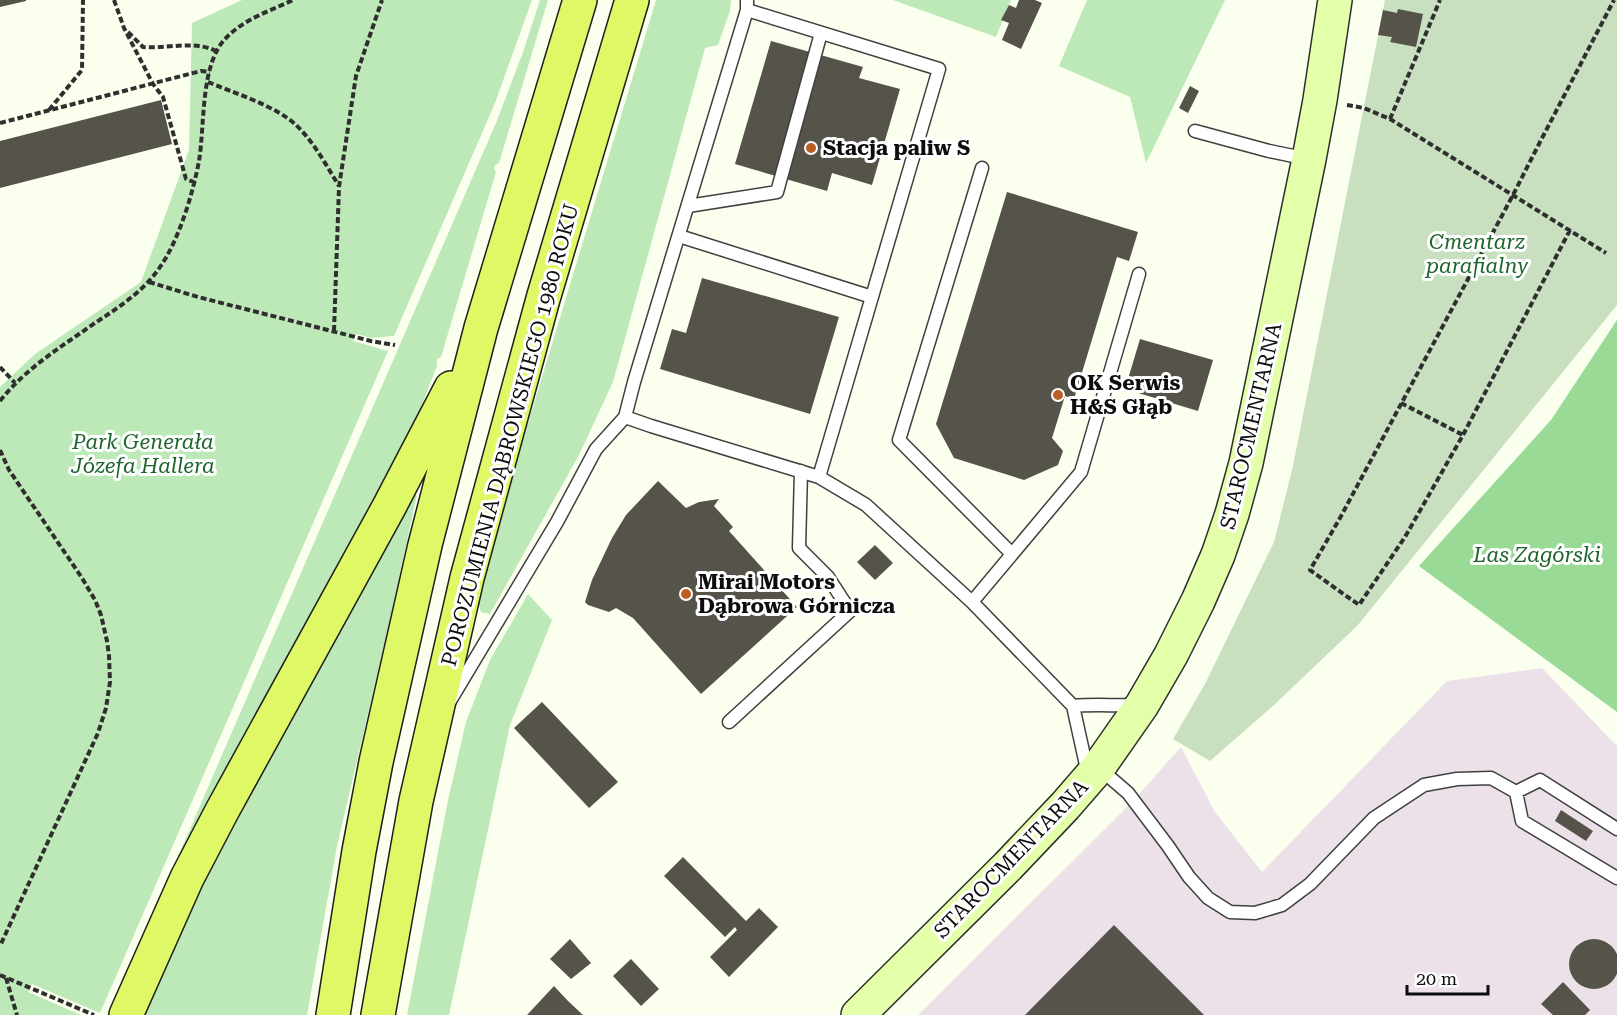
<svg xmlns="http://www.w3.org/2000/svg" width="1617" height="1015" viewBox="0 0 1617 1015" font-family="'Roboto Serif',serif">
	<style>
		.industrial { fill: #ece1e9 }
		.green { fill: #bde9b8 }
		.forest { fill: #99da97 }
		.cemetery { fill: #c8e0bf }
		.building { fill: #56534a }
		.lines { fill: none; stroke-linecap: round; stroke-linejoin: round }
		.lane-casing { stroke: #404040; stroke-width: 15 }
		.secondary-casing { stroke: #2f2f2f; stroke-width: 36 }
		.primary-casing { stroke: #1e1e1e; stroke-width: 36 }
		.path { stroke: #2f2f2f; stroke-width: 4; stroke-dasharray: 6 3; stroke-linecap: butt }
		.lane { stroke: #fff; stroke-width: 12 }
		.secondary { stroke: #e4ffa9; stroke-width: 33 }
		.primary { stroke: #dff865; stroke-width: 33 }
		.poi-dot { fill: #bd5d26; stroke: #fff; stroke-width: 2 }
		.labels { text-anchor: middle; stroke-width: 6; stroke-linejoin: round; paint-order: stroke }
		.poi-label { font-size: 21px; font-weight: bold; fill: #0d0d0d; stroke: #fff; text-anchor: start }
		.park-label { font-size: 21px; font-style: italic; fill: #1e652d; stroke: #fff }
		.street-label { font-size: 21px; fill: #0d0d0d; stroke: #fff }
	</style>
	<rect width="100%" height="100%" fill="#fbffee"/>
	<path class="industrial" d="M1542,668L1617,746V1015H918L1133,801L1181,747L1215,812L1262,872L1447,681Z"/>
	<path class="green" d="M242,0H532L495,103L394,336L371,338L357,334L353,341L388,351L100,1013L32,984L28,992L81,1015H0V387L35,354L141,282L189,150L192,23Z
		M540,0H548L499,163L495,165L494,169L496,172L441,357L437,359V366L409,438L172,876L170,875L496,123L523,52Z
		M656,0H731L730,11L718,45L705,48L613,382L579,455L490,614L481,612L478,602L523,440Z
		M893,0H1011L996,37Z
		M1087,0H1225L1146,163L1130,97L1059,66Z
		M413,493L417,496L416,499L391,616L337,846L307,1015H141L194,894Z
		M528,594L552,620L510,725L449,1015H407L448,800L466,722L490,660Z"/>
	<path class="forest" d="M1617,320V712L1419,566L1551,420Z"/>
	<path class="cemetery" d="M1385,0H1617V305L1358,625L1274,705L1210,761L1173,739L1205,684L1274,542L1293,466Z"/>
	<path class="building" d="M0,0H26V1L0,7Z
		M1019,0H1035L1042,3L1021,49L1002,40L1009,23L1001,20L1009,5L1016,8Z
		M1398,9L1423,14L1416,47L1390,42L1392,37L1378,35L1383,10L1397,13Z
		M771,41L863,67L859,78L900,89L872,185L832,173L827,191L735,164Z
		M1190,86L1199,91L1188,113L1179,108Z
		M161,100L172,144L0,188V141Z
		M1007,192L1138,232L1129,261L1117,257L1074,399L1065,396L1052,438L1063,451L1058,465L1024,480L954,458L936,424Z
		M702,278L839,317L810,414L660,369L672,329L686,333Z
		M1140,339L1213,360L1198,411L1125,389Z
		M658,481L686,508L699,502L719,499L714,506L733,527L729,531L797,607L701,694L633,618L616,608L609,612L588,605L585,602L592,580L612,538L626,515Z
		M875,545L893,563L875,580L857,562Z
		M542,702L618,782L589,808L514,728Z
		M1561,810L1593,831L1586,841L1555,821Z
		M683,857L746,921L759,908L778,927L729,977L710,957L737,930L735,927L725,937L664,876Z
		M1114,925L1204,1015H1025Z
		M570,939L591,963L571,979L550,959Z
		M1569 964a25 25 0 1 1 50 0a25 25 0 1 1-50 0Z
		M631,959L659,989L641,1006L613,976Z
		M1563,982L1590,1010L1585,1015H1553L1541,1004Z
		M554,986L568,1001L583,1015H527Z"/>
	<g class="lines">
		<defs>
			<path id="lane" d="M747,10L939,69L819,477
				M1195,131L1269,151L1308,159
				M982,168L899,440L1012,554
				M688,206L777,192L821,33
				M679,236L872,297
				M625,417L651,426L819,477L866,505L972,602L1073,706L1088,774
				M972,602L1081,472L1139,274
				M450,701L557,522L596,449L625,417L634,382L747,10V0
				M1073,706C1094,704 1116,706 1137,705
				M729,722L850,611L828,577L799,548L801,471
				M1099,768L1128,793L1168,846L1189,877L1208,898L1230,912L1255,913L1282,905L1310,884L1374,818L1424,785L1457,779L1491,778L1516,792L1522,821L1617,878
				M1516,792L1540,780L1617,829"/>
			<path id="secondary" d="M858,1015L1008,866L1065,806L1098,768L1142,705L1171,655L1198,601L1218,555L1232,514L1246,463L1309,159L1320,100L1335,0"/>
			<path id="primary" d="M126,1015L187,878L222,811L389,507L451,388
				M333,1015L359,851L376,762L425,545L481,328L580,0
				M378,1015L416,801L467,578L543,299L632,0"/>
		</defs>
		<use href="#lane" class="lane-casing"/>
		<use href="#secondary" class="secondary-casing"/>
		<use href="#primary" class="primary-casing"/>
		<path class="path" d="M114,0L124,28L153,84L163,97L186,179L194,182
			M128,32L143,47C167,49 194,40 216,51
			M208,82C234,93 276,106 296,125C314,142 326,165 339,186
			M1347,105L1364,108L1390,119L1606,253
			M49,110L82,70L83,0
			M1390,119L1440,0
			M0,123L201,71L210,72
			M1570,230L1463,435L1405,537L1359,605L1310,570L1340,518L1513,195L1540,142L1614,0
			M149,282L198,297L371,341L395,345
			M334,331L339,187L346,141L356,76L382,0
			M0,367L15,383
			M0,401C26,368 61,347 95,323C119,307 143,292 160,267C179,240 193,193 199,161C205,125 200,64 226,38C244,19 270,11 293,0
			M1401,403L1463,435
			M0,450L9,470L82,578L95,600L101,615L107,641L109,656L110,682L106,708L98,733L0,946
			M0,975L94,1015
			M6,978L17,1015"/>
		<use href="#lane" class="lane"/>
		<use href="#secondary" class="secondary"/>
		<use href="#primary" class="primary"/>
	</g>
	<g class="poi-dot">
		<circle cx="811" cy="148" r="6"/>
		<circle cx="1058" cy="395" r="6"/>
		<circle cx="686" cy="594" r="6"/>
	</g>
	<g class="labels">
		<g class="poi-label">
			<text x="823" y="155">Stacja paliw S</text>
			<text x="1070" y="390">OK Serwis<tspan x="1070" dy="24">H&amp;S Głąb</tspan></text>
			<text x="698" y="589">Mirai Motors<tspan x="698" dy="24">Dąbrowa Górnicza</tspan></text>
		</g>
		<g class="park-label">
			<text x="1477" y="249">Cmentarz<tspan x="1477" dy="24">parafialny</tspan></text>
			<text x="143" y="449">Park Generała<tspan x="143" dy="24">Józefa Hallera</tspan></text>
			<text x="1537" y="562">Las Zagórski</text>
		</g>
		<g class="street-label">
			<text transform="translate(1251 426) rotate(-77)" y="7">STAROCMENTARNA</text>
			<text transform="translate(510 435) rotate(-75)" y="7">POROZUMIENIA DĄBROWSKIEGO 1980 ROKU</text>
			<text transform="translate(1011 859) rotate(-46)" y="7">STAROCMENTARNA</text>
		</g>
	</g>
	<path d="M1407 985v9h81v-9" fill="none" stroke="#0d0d0d" stroke-width="3"/>
	<text x="1416" y="985" font-size="18" fill="#0d0d0d" stroke="#ffffff" stroke-width="4.5" paint-order="stroke">20 m</text>
</svg>
